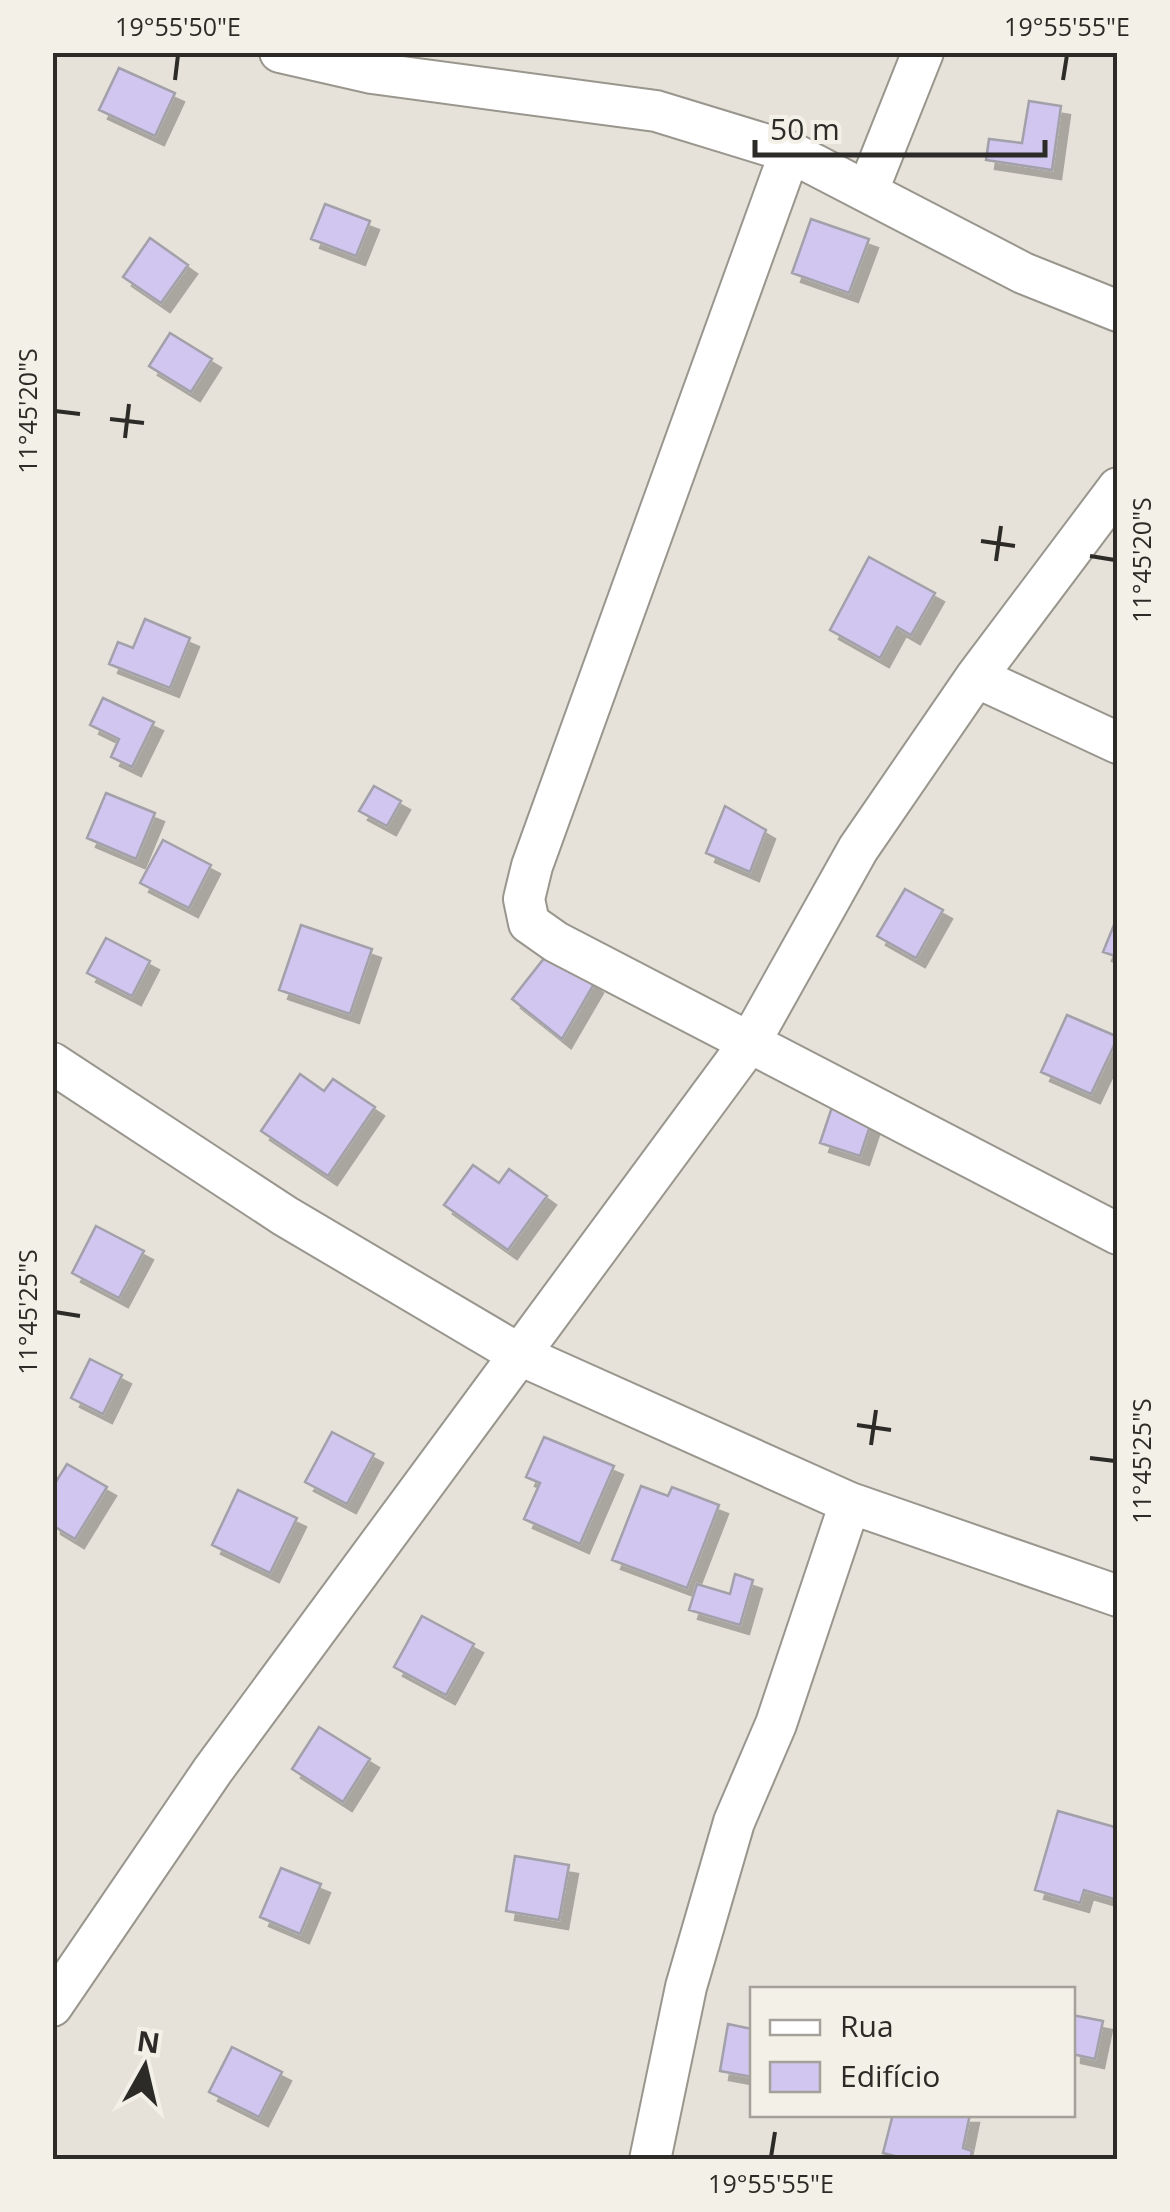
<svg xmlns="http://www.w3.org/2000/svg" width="1170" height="2212" viewBox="0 0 1170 2212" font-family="'Open Sans',sans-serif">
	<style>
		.building { fill: #d0c6f0; stroke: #a2a0a9; stroke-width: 2.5; filter: url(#shadow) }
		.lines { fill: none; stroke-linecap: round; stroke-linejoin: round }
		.minor-casing { stroke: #99968e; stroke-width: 44 }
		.minor { stroke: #fff; stroke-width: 40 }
		.ticks { fill: none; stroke: #2d2b28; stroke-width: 4 }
		.neatline { fill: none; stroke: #2d2b28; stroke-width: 4 }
		.ticks-label { font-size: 25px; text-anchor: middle; fill: #2d2b28 }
	</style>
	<defs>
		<filter id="shadow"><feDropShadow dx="9" dy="9" stdDeviation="0" flood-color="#0004"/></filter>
	</defs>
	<rect width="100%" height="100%" fill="#e6e2da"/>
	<path class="building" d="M119,68L175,93L155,136L99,110Z
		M1029,101L1061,106L1052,170L986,160L989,139L1022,143Z
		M325,204L370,221L356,256L311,239Z
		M811,219L869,239L849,293L792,273Z
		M150,238L188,265L161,303L123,277Z
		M170,333L212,359L191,392L149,366Z
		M869,557L935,593L911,635L897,627L880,658L830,630Z
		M145,619L190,638L170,688L109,664L118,642L133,648Z
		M103,698L154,722L132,767L111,757L119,739L90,725Z
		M374,786L401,801L387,826L359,811Z
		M106,793L155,813L136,859L87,838Z
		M725,806L766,830L750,872L706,853Z
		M163,840L211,865L189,908L140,883Z
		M905,889L943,910L916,958L877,936Z
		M1118,915V957L1103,952Z
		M301,925L372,949L350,1014L279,990Z
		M106,938L150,961L132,996L87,973Z
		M549,952L594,984L562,1039L512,999Z
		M1067,1015L1118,1037L1091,1094L1041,1072Z
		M300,1074L324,1091L333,1079L375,1107L328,1176L261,1131Z
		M832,1107L872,1120L860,1156L820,1143Z
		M473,1165L499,1183L509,1169L547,1196L508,1250L444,1205Z
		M96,1226L144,1251L119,1298L72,1273Z
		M90,1359L122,1375L103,1414L71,1398Z
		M332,1432L374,1454L347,1504L305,1482Z
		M544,1437L614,1466L580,1544L524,1519L540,1483L526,1477Z
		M67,1464L107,1487L75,1539L52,1525V1488Z
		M641,1486L668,1496L672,1487L719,1505L687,1588L612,1560Z
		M238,1490L297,1518L270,1573L212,1545Z
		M735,1574L753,1580L740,1625L689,1610L697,1584L730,1594Z
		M422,1616L474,1644L446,1695L394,1667Z
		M319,1727L370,1759L343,1802L292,1769Z
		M1058,1811L1118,1828V1888L1114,1899L1084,1890L1080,1903L1035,1890Z
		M515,1856L569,1865L559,1920L506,1911Z
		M281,1868L321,1884L300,1934L260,1917Z
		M1072,2015L1103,2021L1095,2059L1072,2054Z
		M728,2024L752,2029V2077L720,2071Z
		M232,2047L282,2072L259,2117L209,2092Z
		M893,2114H970L963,2148L972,2151L970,2160H910L883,2153Z"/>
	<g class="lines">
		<defs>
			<path id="minor" d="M280,52L372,73L656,111L790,152L1023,273L1118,311
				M790,152L532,866L524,899L529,923L556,942L1118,1234
				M868,190L923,52
				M976,677L1118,743
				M52,1063L285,1216L522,1356L850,1503L1118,1596
				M52,2006L213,1770L750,1042L858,849L976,677L1118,488
				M650,2160L686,1987L734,1822L776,1724L850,1503"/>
		</defs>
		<use href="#minor" class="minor-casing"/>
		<use href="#minor" class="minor"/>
	</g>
	<path class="ticks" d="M175,80L178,55M1063,80L1067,55M55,411L80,414M110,419L144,423M125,438L129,404M981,541L1015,546M1090,556L1115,560M996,561L1001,526M55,1312L80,1316M857,1425L891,1430M871,1445L876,1410M1090,1458L1115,1461M771,2157L775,2132"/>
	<rect width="1170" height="2212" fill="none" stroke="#f3f0e7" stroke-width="110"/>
	<rect x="750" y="1987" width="325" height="130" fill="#f3f0e7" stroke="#a4a19b" stroke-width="2.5"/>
	<rect x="770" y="2020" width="50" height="15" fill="#ffffff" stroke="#a4a19b" stroke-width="2.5"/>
	<text x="840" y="2037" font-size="30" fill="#2d2b28">Rua</text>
	<rect x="770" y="2062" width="50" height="30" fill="#d0c6f0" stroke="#a4a19b" stroke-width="2.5"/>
	<text x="840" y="2087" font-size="30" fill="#2d2b28">Edifício</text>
	<g transform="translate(145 2067) rotate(8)" stroke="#f3f0e7" stroke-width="8" paint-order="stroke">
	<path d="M0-8L18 38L0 25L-18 38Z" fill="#2d2b28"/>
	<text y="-15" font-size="28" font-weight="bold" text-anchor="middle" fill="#2d2b28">N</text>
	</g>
	<path d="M755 140v15h290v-15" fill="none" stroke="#2d2b28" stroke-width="5"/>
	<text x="770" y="140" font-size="30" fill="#2d2b28" stroke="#f3f0e7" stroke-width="8" paint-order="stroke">50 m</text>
	<rect x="55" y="55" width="1060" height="2102" class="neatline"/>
	<g class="ticks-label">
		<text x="178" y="36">19°55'50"E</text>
		<text x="1067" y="36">19°55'55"E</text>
		<text transform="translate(28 411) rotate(-90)" y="9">11°45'20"S</text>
		<text transform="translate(1142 560) rotate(-90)" y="9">11°45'20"S</text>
		<text transform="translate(28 1312) rotate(-90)" y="9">11°45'25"S</text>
		<text transform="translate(1142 1461) rotate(-90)" y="9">11°45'25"S</text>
		<text x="771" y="2193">19°55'55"E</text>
	</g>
</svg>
